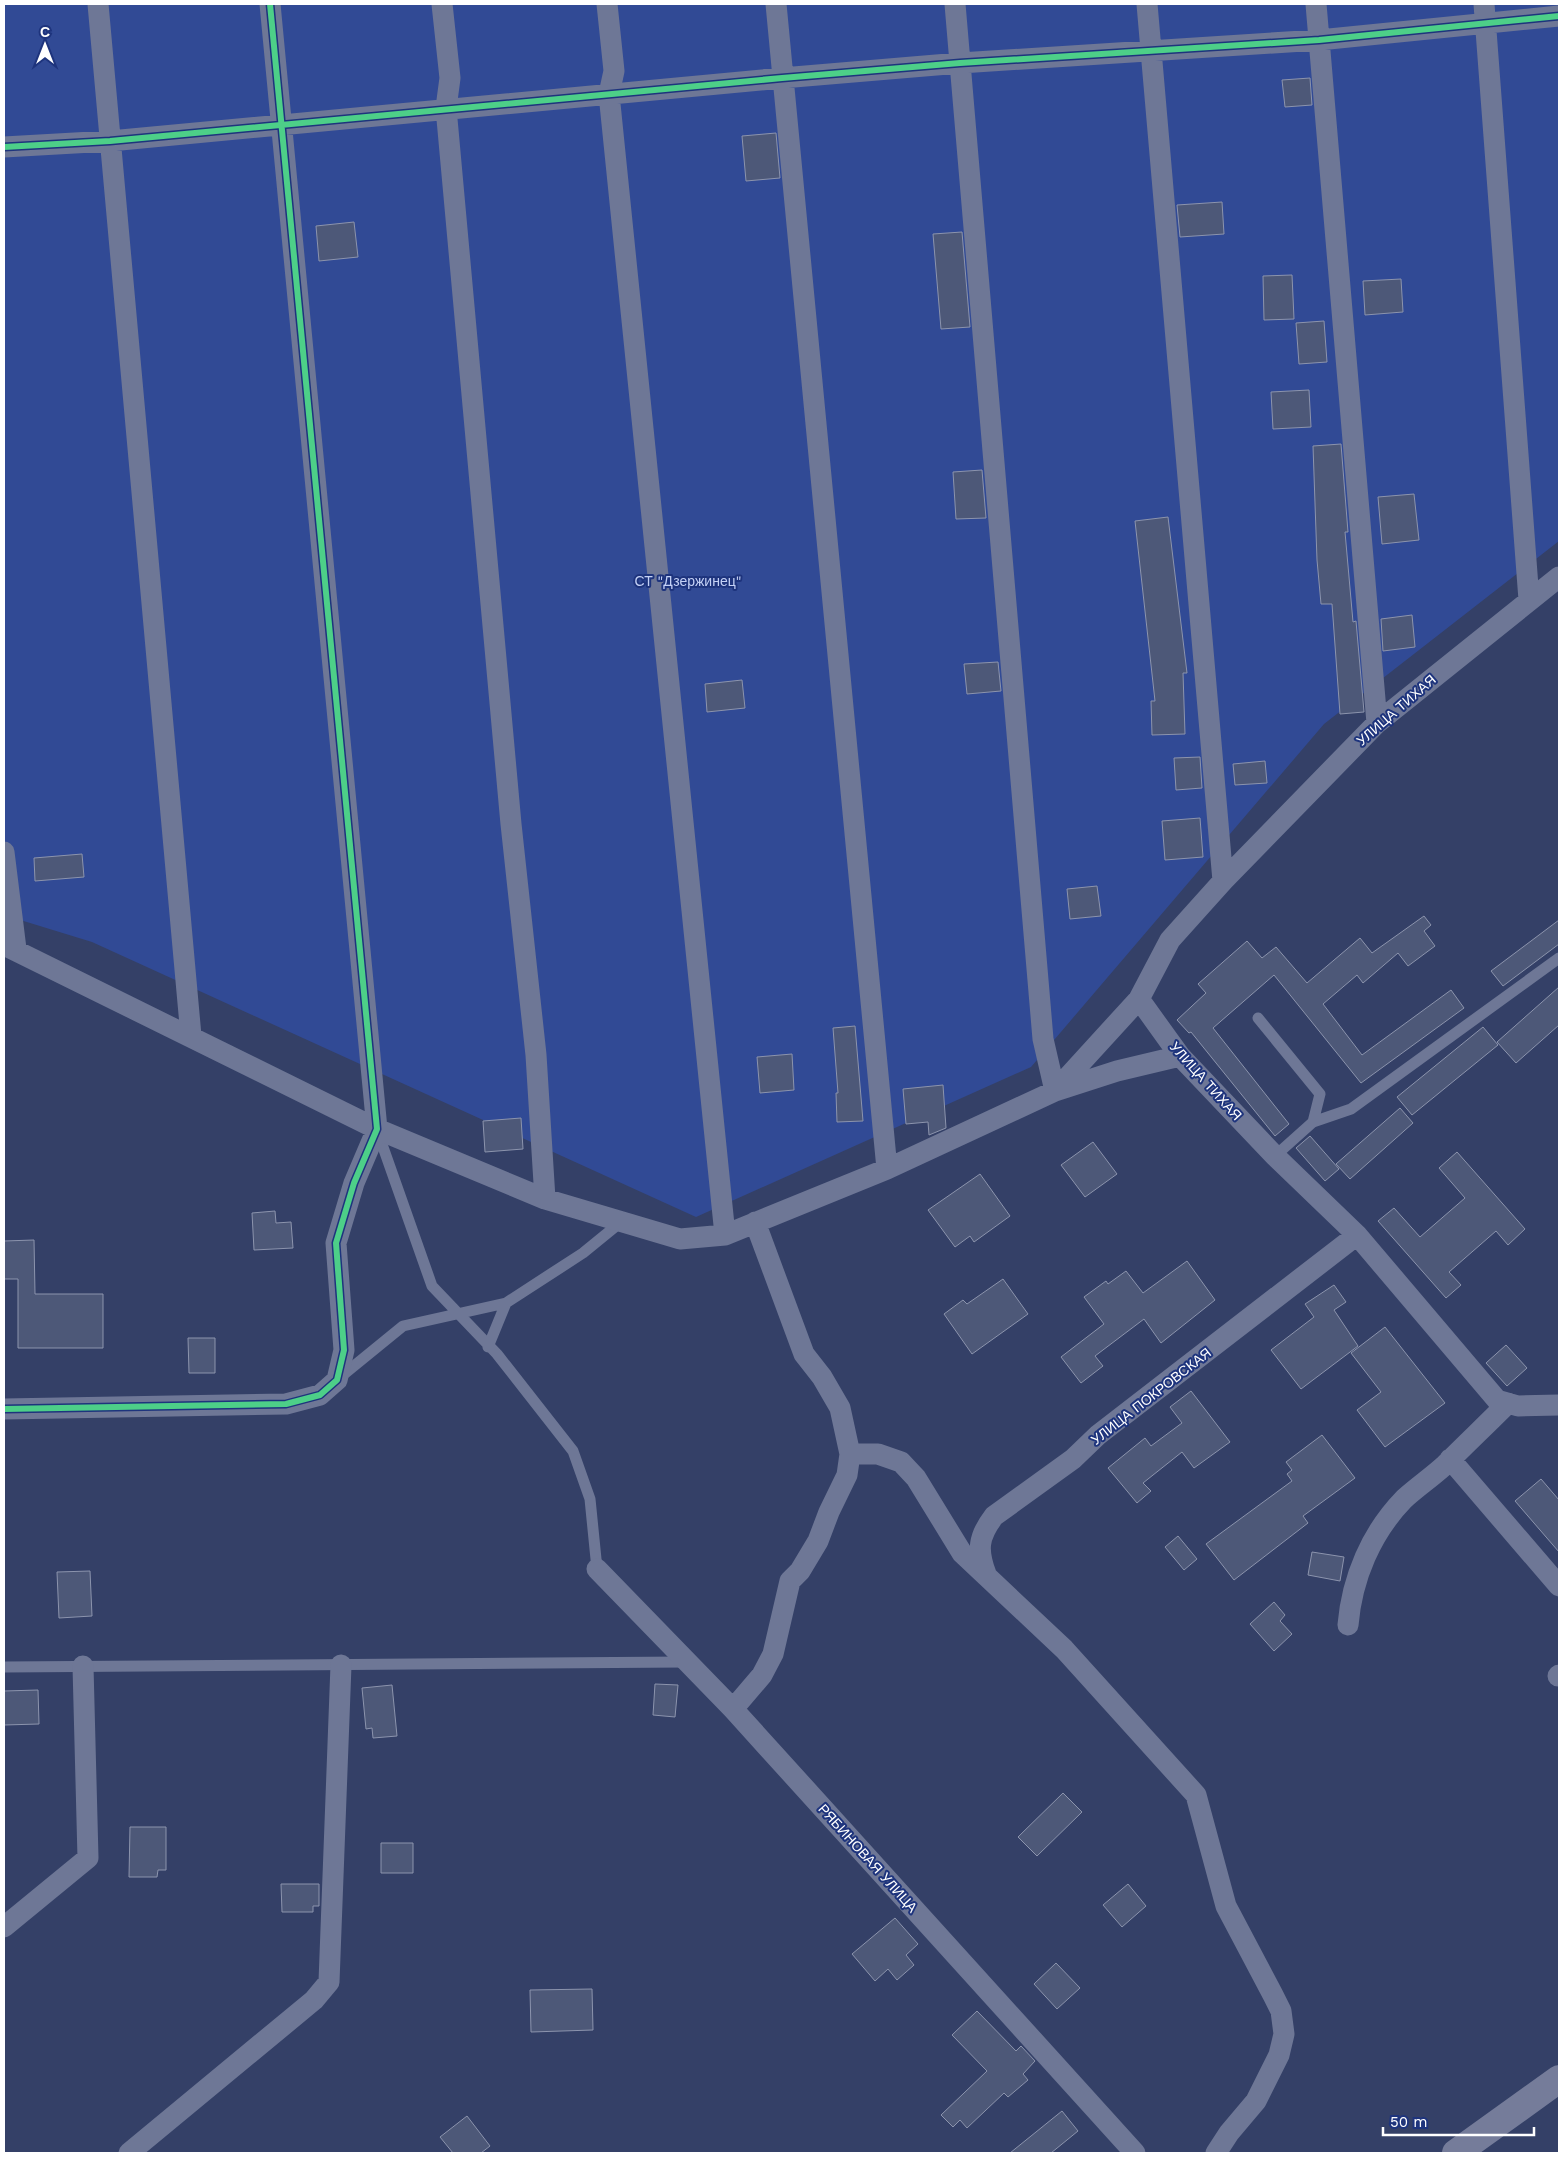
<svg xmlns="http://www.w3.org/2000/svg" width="1563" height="2157" viewBox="0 0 1563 2157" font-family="'Work Sans',sans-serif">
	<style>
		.green { fill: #314a95 }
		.building { fill: #4d5878; stroke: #8c94ad }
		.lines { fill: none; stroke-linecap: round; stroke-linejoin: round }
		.lane { stroke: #6e7796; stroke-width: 11 }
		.street { stroke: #6e7796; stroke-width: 21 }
		.secondary { stroke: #757c9a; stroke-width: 28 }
		.cycleway-casing { stroke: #1e347d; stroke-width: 9 }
		.cycleway { stroke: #4dcf88; stroke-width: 6 }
		.labels { text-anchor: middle; stroke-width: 4; stroke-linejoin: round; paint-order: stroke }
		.park-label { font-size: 14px; fill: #c4d1f6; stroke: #1e347d }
		.street-label { font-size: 14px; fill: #fff; stroke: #1e347d }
	</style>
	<rect width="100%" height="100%" fill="#344067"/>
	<path class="green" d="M4,4H1559V541L1324,724L1031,1067L696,1217L92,942L4,915Z"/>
	<path class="building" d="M1310,78L1312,105L1285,107L1282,80Z
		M776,133L780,178L746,181L742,136Z
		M1222,202L1224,234L1180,237L1177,205Z
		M354,222L358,257L319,261L316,226Z
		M962,232L970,327L941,329L933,234Z
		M1292,275L1294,319L1264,320L1263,276Z
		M1401,279L1403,312L1365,315L1363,281Z
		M1324,321L1327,362L1299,364L1296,323Z
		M1309,390L1311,427L1273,429L1271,392Z
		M1341,444L1348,532H1345L1353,622L1356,621L1364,712L1340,714L1332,604H1321L1317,560L1313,446Z
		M982,470L986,518L956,519L953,472Z
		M1414,494L1419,540L1382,544L1378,497Z
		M1168,517L1187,673H1183L1185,734L1152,735L1151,701H1155L1135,521Z
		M1412,615L1415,647L1383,651L1381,619Z
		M998,662L1001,691L967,694L964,664Z
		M742,680L745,708L707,712L705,684Z
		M1200,757L1202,788L1176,790L1174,758Z
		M1265,761L1267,783L1235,785L1233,764Z
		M1200,818L1203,857L1165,860L1162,821Z
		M82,854L84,877L35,881L34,858Z
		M1097,886L1101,916L1070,919L1067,889Z
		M1424,916L1431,925L1424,931L1435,946L1408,966L1398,953L1363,983L1357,975L1323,1004L1362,1055L1451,990L1464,1008L1361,1083L1274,975L1213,1028L1289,1124L1275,1136L1191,1032L1189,1033L1177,1020L1206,993L1198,984L1247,941L1262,958L1276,947L1307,983L1360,938L1372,953Z
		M1559,920V944L1503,986L1491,971Z
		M1559,987V1025L1516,1063L1497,1042Z
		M855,1026L863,1121L837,1122L836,1093H838L833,1028Z
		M1483,1027L1498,1045L1412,1115L1397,1097Z
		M792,1054L794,1090L760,1093L757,1057Z
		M943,1085L946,1128L929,1135L928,1122L906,1124L903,1089Z
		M1400,1108L1413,1123L1350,1179L1336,1164Z
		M521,1118L523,1149L485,1152L483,1121Z
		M1310,1136L1339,1169L1325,1181L1296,1148Z
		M1093,1142L1117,1174L1085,1197L1061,1165Z
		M1457,1152L1525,1229L1508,1245L1496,1231L1449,1272L1461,1285L1446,1298L1378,1221L1394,1208L1420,1237L1465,1198L1439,1168Z
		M980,1174L1010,1216L974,1242L970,1236L955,1247L928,1210Z
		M275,1211L276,1223L291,1222L293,1248L254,1250L252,1213Z
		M34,1240L35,1294H103V1348H18V1279H4V1241Z
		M1187,1261L1215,1300L1161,1343L1144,1319L1095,1356L1103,1366L1081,1383L1061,1357L1104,1324L1084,1297L1106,1281L1108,1284L1126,1271L1143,1293Z
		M1003,1279L1028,1314L972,1354L944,1314L963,1300L967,1304Z
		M1334,1285L1346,1302L1334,1310L1358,1346L1301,1389L1271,1350L1314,1317L1305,1304Z
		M1385,1327L1445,1403L1385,1447L1357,1410L1381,1392L1351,1353Z
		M188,1338H215V1373H189Z
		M1506,1345L1527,1368L1507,1386L1486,1363Z
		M1191,1391L1230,1442L1194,1468L1182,1452L1143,1483L1151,1491L1137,1503L1108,1468L1145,1438L1151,1446L1182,1423L1170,1407Z
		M1322,1435L1355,1478L1303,1516L1308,1523L1234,1580L1206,1544L1292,1481L1287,1474L1292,1470L1286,1462Z
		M1541,1479L1559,1500V1552L1515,1501Z
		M1178,1536L1197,1559L1184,1570L1165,1547Z
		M1312,1552L1344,1557L1340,1581L1308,1575Z
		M90,1571L92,1616L59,1618L57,1572Z
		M1274,1602L1285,1615L1280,1621L1292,1634L1274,1651L1250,1624Z
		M655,1684L678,1685L675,1717L653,1715Z
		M392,1685L397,1736L373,1738L372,1728L366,1729L362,1688Z
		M38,1690L39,1724L4,1725V1691Z
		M1063,1793L1082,1812L1037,1856L1018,1837Z
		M130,1827H166V1870H158L157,1877H129Z
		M381,1843H413V1873H381Z
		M281,1884H319V1906H313V1912H282Z
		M1128,1884L1146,1906L1122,1927L1103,1905Z
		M895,1918L918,1944L906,1955L914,1965L897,1980L888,1969L875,1981L852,1954Z
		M1056,1963L1080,1988L1057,2009L1034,1984Z
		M592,1989L593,2030L531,2032L530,1990Z
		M977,2011L1016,2051L1021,2046L1035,2061L1023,2074L1028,2080L1008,2097L1004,2093L967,2128L960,2120L953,2127L941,2115L987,2071L952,2035Z
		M1062,2111L1078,2131L1051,2153H1010Z
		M467,2116L490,2146L481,2153H453L440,2137Z"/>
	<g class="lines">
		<path class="lane" d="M1258,1018L1320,1094L1313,1122
			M377,1130L432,1286L497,1354L573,1451L590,1499L597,1569
			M1275,1156L1313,1122L1351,1109L1559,958
			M488,1347L506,1303L583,1253L621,1222
			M338,1379L403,1326L506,1303
			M4,1667L685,1662"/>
		<path class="street" d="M98,4L191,1036
			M442,4L450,78L446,108L511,824L536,1055L545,1199
			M607,4L614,71L609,94L725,1235
			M776,4L887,1169
			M955,4L1043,1039L1055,1091L1139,999
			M1147,4L1223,881
			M1316,4L1377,723
			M1484,4L1529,600
			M4,147L110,141L782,78L960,63L1319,40L1559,16
			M1559,577L1377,723L1223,881L1170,940L1139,999L1180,1056L1275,1156L1357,1235L1497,1400L1518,1406L1559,1405
			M4,852L16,949
			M4,945L377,1129L545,1199L680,1239L725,1235L887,1169L1055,1091L1117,1071L1180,1056
			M4,1409L286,1404L320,1395L337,1380L344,1350L336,1243L354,1183L377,1129L270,4
			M850,1454H878L901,1462L916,1478L962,1553L1064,1649L1196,1795L1226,1906L1273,1995L1281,2011L1284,2034L1279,2055L1256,2101L1229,2133L1216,2153
			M1450,1459L1559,1586
			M597,1569L733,1709L1135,2153
			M986,1574C977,1550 978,1537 994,1516L1073,1459L1098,1435L1357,1235
			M1348,1625C1352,1578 1371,1533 1404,1499C1417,1487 1432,1477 1445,1465C1466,1444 1487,1424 1508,1403
			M1558,1676L1559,1675
			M733,1709L762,1675L773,1654L790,1581L800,1571L818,1541L829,1512L847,1475L850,1454L840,1408L822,1377L804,1354L755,1222
			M4,1927L88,1858L83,1666
			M129,2153L314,2000L329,1982L341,1665"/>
		<path class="secondary" d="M1456,2153L1559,2079"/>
		<defs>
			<path id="cycleway" d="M4,147L110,141L782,78L960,63L1319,40L1559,16
				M4,1409L286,1404L320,1395L337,1380L344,1350L336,1243L354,1183L377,1129L270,4"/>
		</defs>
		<use href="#cycleway" class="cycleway-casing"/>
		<use href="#cycleway" class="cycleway"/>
	</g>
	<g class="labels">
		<g class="park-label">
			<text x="688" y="586">СТ "Дзержинец"</text>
		</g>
		<g class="street-label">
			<text transform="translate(1396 710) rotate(-41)" y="5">УЛИЦА ТИХАЯ</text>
			<text transform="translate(1206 1081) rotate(48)" y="5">УЛИЦА ТИХАЯ</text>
			<text transform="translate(1151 1396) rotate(-38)" y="5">УЛИЦА ПОКРОВСКАЯ</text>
			<text transform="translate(868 1858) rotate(48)" y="5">РЯБИНОВАЯ УЛИЦА</text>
		</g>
	</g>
	<rect width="1563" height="2157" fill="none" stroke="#ffffff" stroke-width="10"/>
	<g transform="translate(45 45)" stroke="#1e347d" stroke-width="4" paint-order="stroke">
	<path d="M0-4L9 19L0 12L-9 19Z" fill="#ffffff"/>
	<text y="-8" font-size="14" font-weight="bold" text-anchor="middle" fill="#ffffff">С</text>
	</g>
	<path d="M1383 2127v8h151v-8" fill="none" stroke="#ffffff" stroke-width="2.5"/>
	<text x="1390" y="2127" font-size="15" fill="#ffffff" stroke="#1e347d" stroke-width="4" paint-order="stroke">50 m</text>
</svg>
